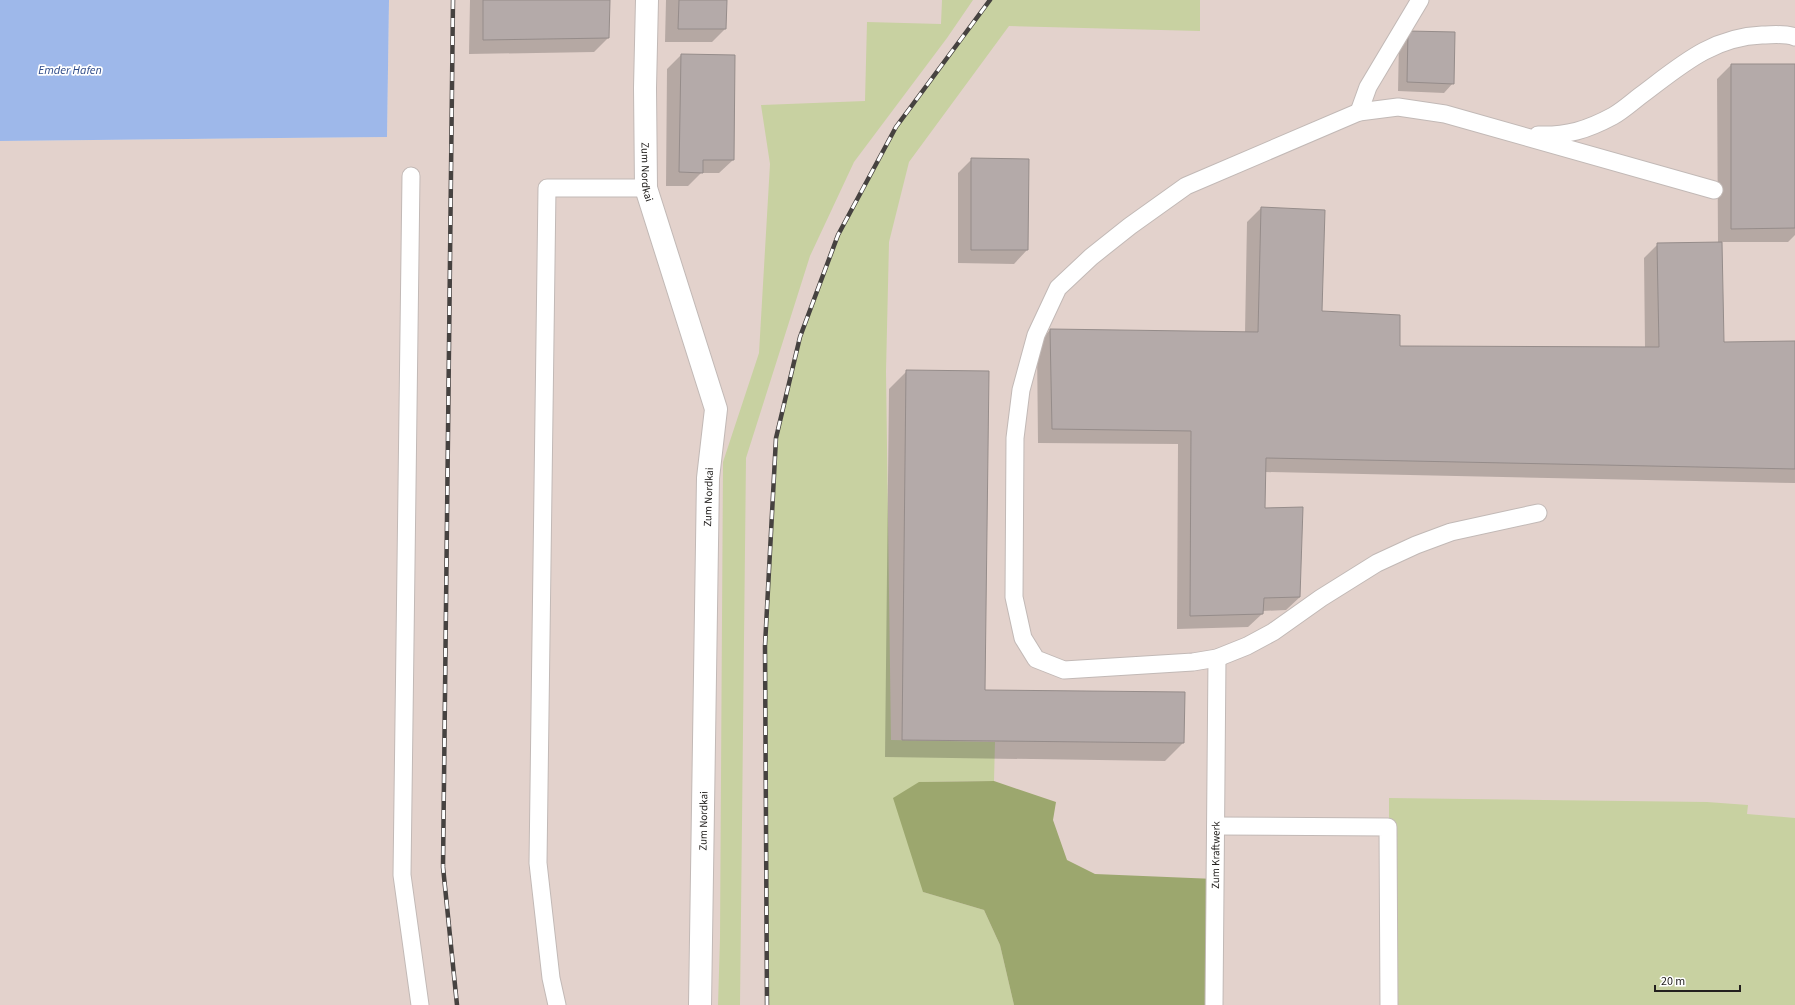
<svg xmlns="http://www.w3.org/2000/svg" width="1795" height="1005" viewBox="0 0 1795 1005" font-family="'Source Sans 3',sans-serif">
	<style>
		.built { fill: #e3d2cc }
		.green { fill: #c8d1a1 }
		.forest { fill: #9ca76e }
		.water { fill: #9eb8ea }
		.shadow { fill: #0003 }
		.building { fill: #b4aaa9; stroke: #958c8a }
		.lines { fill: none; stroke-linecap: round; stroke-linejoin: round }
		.service-casing { stroke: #c2b9b6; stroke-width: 19 }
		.minor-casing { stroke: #c2b9b6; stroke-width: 24 }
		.service { stroke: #fff; stroke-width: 17 }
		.minor { stroke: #fff; stroke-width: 22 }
		.rail-casing { stroke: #464240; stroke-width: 4.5 }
		.rail { stroke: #fff; stroke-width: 3; stroke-dasharray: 9; stroke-linecap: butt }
		.labels { text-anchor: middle; stroke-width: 3.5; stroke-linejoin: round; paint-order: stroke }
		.street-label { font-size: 11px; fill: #23201e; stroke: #fff }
		.water-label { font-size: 12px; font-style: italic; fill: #2d4a88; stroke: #fff }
	</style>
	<rect width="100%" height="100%" fill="#eae1dd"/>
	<path class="built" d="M389,0H1795V1005H0V141L387,137Z"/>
	<path class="green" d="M942,0H973L947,38L854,162L810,256L746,458L740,1005H718L720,938L723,462L759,353L770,164L761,105L865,101L867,22L941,24Z
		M990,0H1200V31L1009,26L909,162L889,242L886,372L891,740L995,742L994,781L919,782L923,892L984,910L1000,945L1014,1005H767L765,646L776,438L800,337L838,235L896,127Z
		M1389,798L1707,802L1748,805L1747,814L1795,818V1005H1389Z"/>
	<path class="forest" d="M994,781L1056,802L1053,820L1067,860L1095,874L1215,879L1214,1005H1014L1000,945L984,910L923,892L893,798L919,782Z"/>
	<path class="water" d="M0,0H389L387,137L0,141Z"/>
	<path class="shadow" d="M470,0H609L608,38L594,52L469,54Z
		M666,0H726L725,29L712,42H665Z
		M1409,32L1453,83L1444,93L1398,91L1399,41Z
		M681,55L733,160L719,173H701L688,186H666L667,69Z
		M1795,64V235L1788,242H1721L1723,343L1795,342V483L1265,472L1264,509L1300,597L1286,610L1262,611V614L1248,627L1177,629L1178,444L1038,443L1037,344L1050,330L1245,333L1247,222L1261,208L1321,312L1399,347L1645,348L1644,258L1658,244L1718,243L1717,79L1731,65Z
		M972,159L1027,250L1014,264L958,263V173Z
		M907,371L984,691L1183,743L1165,761L885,757L889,389Z"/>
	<path class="building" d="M483,0H610L609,38L483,40Z
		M679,0H727L726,29H678Z
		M1408,31L1455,32L1454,84L1407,82Z
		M681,54L735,55L734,160H703V173L679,172Z
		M1731,64H1795V228L1731,229Z
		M971,158L1029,159L1028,250H971Z
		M1261,207L1325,210L1322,311L1400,315V346L1659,347L1657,243L1722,242L1724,342L1795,341V469L1266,458L1265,508L1303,507L1300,597L1264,598L1263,614L1190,616L1191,431L1052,429L1050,329L1258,332Z
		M906,370L989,371L985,690L1185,692L1184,743L902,740Z"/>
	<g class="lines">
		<defs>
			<g id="service">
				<path d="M1359,112L1368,87L1420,0"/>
				<path d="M1538,135C1567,136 1587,130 1613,116C1622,111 1631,103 1640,96C1679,67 1711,37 1762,35C1773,35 1784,33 1795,37"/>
				<path d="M411,176L402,875L420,1005"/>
				<path d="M1538,513L1451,532L1416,545L1377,563L1321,598L1273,632L1247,646L1217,658L1193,662L1064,670L1036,659L1023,638L1014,597L1015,438L1021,390L1036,335L1058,288L1091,257L1130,226L1186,186L1359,112L1398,107L1445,114L1714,190"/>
				<path d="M1216,826L1388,827L1389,1005"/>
				<path d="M557,1005L551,978L538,863L547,188H646"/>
				<path id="s1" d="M1214,1005L1217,658"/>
			</g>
			<g id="minor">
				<path id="s2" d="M647,0L645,88L646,188L716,409L708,478L700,1005"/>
			</g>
		</defs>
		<use href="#service" class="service-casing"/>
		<use href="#minor" class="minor-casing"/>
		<use href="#service" class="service"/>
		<use href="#minor" class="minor"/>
		<defs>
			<path id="rail" d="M453,0L443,867L457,1005
				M767,1005L765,646L776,438L800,337L838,235L896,127L990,0"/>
		</defs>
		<use href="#rail" class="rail-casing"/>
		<use href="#rail" class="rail"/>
	</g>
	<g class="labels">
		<g class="street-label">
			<text dy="4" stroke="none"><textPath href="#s2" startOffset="172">Zum Nordkai</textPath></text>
			<text transform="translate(708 497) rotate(-88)" y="4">Zum Nordkai</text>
			<text transform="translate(703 821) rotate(-89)" y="4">Zum Nordkai</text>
			<text dy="4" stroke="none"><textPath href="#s1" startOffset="150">Zum Kraftwerk</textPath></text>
		</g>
		<g class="water-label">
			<text x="70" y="74">Emder Hafen</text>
		</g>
	</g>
	<path d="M1655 985v6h85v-6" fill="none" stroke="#23201e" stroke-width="2"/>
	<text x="1661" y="985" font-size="12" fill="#23201e" stroke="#ffffff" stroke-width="3" paint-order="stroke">20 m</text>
</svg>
